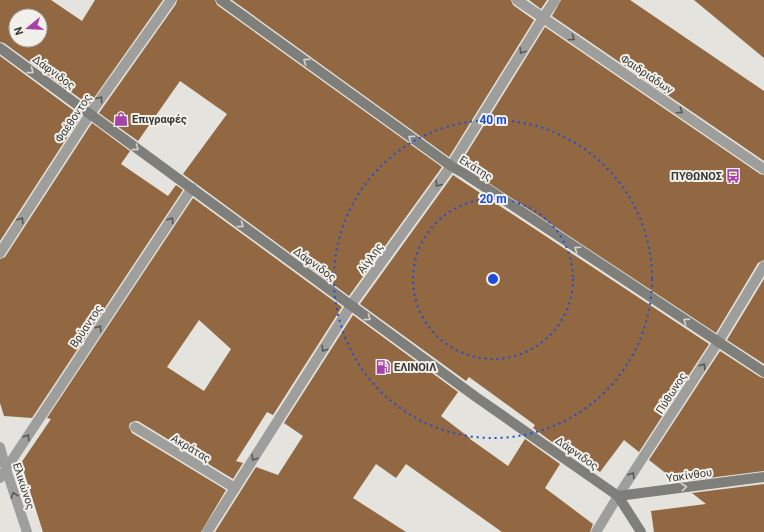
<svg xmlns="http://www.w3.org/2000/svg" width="764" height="532" viewBox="0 0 764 532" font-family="Roboto,sans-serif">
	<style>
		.building { fill: #916841; fill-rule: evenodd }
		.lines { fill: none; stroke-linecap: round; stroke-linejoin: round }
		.lane { stroke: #9e9f9c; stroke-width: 10 }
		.street { stroke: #9e9f9c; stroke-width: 10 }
		.secondary { stroke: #7e7e7b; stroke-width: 10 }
		.oneway { stroke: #585855 }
		.oneway2 { stroke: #d5d4ce }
		.ring { fill: none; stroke: #1d4ed8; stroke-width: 2; stroke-dasharray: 2 4 }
		.labels { text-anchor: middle; stroke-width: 4; stroke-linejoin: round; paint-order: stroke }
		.street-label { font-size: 11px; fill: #3a3937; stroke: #f2f0ea }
		.poi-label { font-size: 11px; font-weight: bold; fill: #3a3937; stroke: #f2f0ea; text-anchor: start }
		.centre { fill: #1d4ed8; stroke: #f2f0ea; stroke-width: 2 }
		.ring-label { font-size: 12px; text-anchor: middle; font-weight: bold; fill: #1d4ed8; stroke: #f2f0ea; stroke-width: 4; stroke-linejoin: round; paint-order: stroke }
	</style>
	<rect width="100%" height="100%" fill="#e5e3dd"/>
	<path class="building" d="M0,0H51L82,21L95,0H163L89,105L4,43L0,42ZM16,16H40V40H16Z
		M177,0H215L217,5L442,167L349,296L183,174L227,114L180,81L138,141L99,113L176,4Z
		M232,0H511L513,5L534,20L449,157Z
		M529,0H547L541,9Z
		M561,0H630L764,91V161L552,16Z
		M694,0H764V58Z
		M545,27L760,174L764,175V260L758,263L716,333L460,164Z
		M0,56L81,116L0,241Z
		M92,123L130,151L121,164L168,196L176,185L183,190L32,418L4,416L0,403V259L5,257Z
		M453,175L709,344L639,452L624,440L600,472L569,449L567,453L533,428L535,425L469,377L466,381L360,304Z
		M193,198L342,307L273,415L267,412L236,461L243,463L233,479L138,421H135L130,423L129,427L132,433L226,490L201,532H43L21,463L51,419L47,418ZM199,320L231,349L204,391L167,367Z
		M764,279V364L727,340Z
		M353,315L458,392L441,416L470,438V439L508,466L525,439L560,464L545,488L593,524L590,532H502L406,464L396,478L376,464L353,498L406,532H215L256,467L278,475L303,436L284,423Z
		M720,351L760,377L764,378V471L677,482L649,460Z
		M764,484V532H654L651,511L706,504L692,493Z"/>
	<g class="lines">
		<path class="lane" d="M135,427L235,488"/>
		<path class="street" d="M517,0L764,169
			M0,253L90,114L171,0
			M0,447L6,469L27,532
			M0,478L192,188
			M207,532L355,299L451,166L543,18L555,0
			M596,532L618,496L718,342L764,266"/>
		<path class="secondary" d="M221,0L451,166L465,174L764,372
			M0,48L476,397L618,496L641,532
			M618,496L764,477"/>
	</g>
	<defs><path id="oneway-chevron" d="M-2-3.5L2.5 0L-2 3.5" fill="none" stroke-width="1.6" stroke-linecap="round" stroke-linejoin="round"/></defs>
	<g class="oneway">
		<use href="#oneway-chevron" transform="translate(572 38) rotate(34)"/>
		<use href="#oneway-chevron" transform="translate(522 51) rotate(122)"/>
		<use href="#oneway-chevron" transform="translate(100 99) rotate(-54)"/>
		<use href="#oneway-chevron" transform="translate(680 111) rotate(34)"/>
		<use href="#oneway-chevron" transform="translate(438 184) rotate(126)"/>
		<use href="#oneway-chevron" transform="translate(21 220) rotate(-57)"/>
		<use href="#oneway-chevron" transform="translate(171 220) rotate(-56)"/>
		<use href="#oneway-chevron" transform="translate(99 328) rotate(-56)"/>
		<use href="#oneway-chevron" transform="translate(324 349) rotate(123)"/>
		<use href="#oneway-chevron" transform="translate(703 366) rotate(-57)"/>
		<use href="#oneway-chevron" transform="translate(27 437) rotate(-56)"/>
		<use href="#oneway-chevron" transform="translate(254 458) rotate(123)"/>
		<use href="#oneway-chevron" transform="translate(632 475) rotate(-57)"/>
		<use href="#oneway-chevron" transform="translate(14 495) rotate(-109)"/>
	</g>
	<g class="oneway2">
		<use href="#oneway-chevron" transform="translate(306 61) rotate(-144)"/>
		<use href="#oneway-chevron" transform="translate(31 71) rotate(36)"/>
		<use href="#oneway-chevron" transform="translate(411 138) rotate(-144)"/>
		<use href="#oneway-chevron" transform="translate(136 148) rotate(36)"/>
		<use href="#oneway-chevron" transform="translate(241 225) rotate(36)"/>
		<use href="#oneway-chevron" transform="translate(577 249) rotate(-146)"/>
		<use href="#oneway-chevron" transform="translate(368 318) rotate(36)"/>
		<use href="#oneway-chevron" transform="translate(686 321) rotate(-146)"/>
		<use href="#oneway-chevron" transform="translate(684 487) rotate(-8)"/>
	</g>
	<g class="ring">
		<circle cx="493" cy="279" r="80"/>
		<circle cx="493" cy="279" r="159"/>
	</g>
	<defs>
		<symbol id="shop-bare" viewBox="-9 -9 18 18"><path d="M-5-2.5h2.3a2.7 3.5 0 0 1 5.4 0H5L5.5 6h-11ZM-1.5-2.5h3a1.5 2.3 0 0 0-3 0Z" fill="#a742a8" stroke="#f2f0ea" stroke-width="2.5" paint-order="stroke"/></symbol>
		<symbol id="bus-bare" viewBox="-9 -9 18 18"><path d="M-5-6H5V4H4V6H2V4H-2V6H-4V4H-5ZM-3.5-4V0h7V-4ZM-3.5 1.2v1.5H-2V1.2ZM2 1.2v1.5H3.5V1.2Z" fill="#a742a8" stroke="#f2f0ea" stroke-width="2.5" paint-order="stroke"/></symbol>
		<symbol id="fuel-bare" viewBox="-9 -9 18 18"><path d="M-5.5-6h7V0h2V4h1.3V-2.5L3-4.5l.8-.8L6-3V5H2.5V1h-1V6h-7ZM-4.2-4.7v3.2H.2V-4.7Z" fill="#a742a8" stroke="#f2f0ea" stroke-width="2.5" paint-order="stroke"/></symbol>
	</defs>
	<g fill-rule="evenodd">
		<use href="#shop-bare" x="111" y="109" width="20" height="20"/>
		<use href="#bus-bare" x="723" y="166" width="20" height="20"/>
		<use href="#fuel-bare" x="373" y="357" width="20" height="20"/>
	</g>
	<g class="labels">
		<g class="street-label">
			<text transform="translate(54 72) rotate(36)" y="4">Δάφνιδος</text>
			<text transform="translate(647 74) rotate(34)" y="4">Φαιδριάδων</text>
			<text transform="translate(73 118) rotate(-56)" y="4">Φαέθοντος</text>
			<text transform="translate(476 168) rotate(32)" y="4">Εκάτης</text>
			<text transform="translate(370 258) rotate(-54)" y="4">Αίγλης</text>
			<text transform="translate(315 264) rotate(36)" y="4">Δάφνιδος</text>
			<text transform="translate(86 326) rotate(-56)" y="4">Βρύαντος</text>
			<text transform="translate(671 393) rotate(-57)" y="4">Πύθωνος</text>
			<text transform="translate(191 448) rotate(31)" y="4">Ακράτας</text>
			<text transform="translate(577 453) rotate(35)" y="4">Δάφνιδος</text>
			<text transform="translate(689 475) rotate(-8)" y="4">Υακίνθου</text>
			<text transform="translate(24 486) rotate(72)" y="4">Ελικώνος</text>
		</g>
		<g class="poi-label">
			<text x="132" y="123">Επιγραφές</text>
			<text x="722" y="180" text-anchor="end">ΠΥΘΩΝΟΣ</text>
			<text x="394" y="371">ΕΛΙΝΟΙΛ</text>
		</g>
	</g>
	<circle cx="493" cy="279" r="6" class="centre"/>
	<g class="ring-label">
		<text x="493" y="124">40 m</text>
		<text x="493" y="203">20 m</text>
	</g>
	<g transform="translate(28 28) rotate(252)"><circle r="19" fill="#f2f0ea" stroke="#a8a7a2"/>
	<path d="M0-3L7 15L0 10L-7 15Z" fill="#a742a8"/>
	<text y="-6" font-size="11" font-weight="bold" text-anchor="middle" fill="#3a3937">N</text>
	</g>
</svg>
